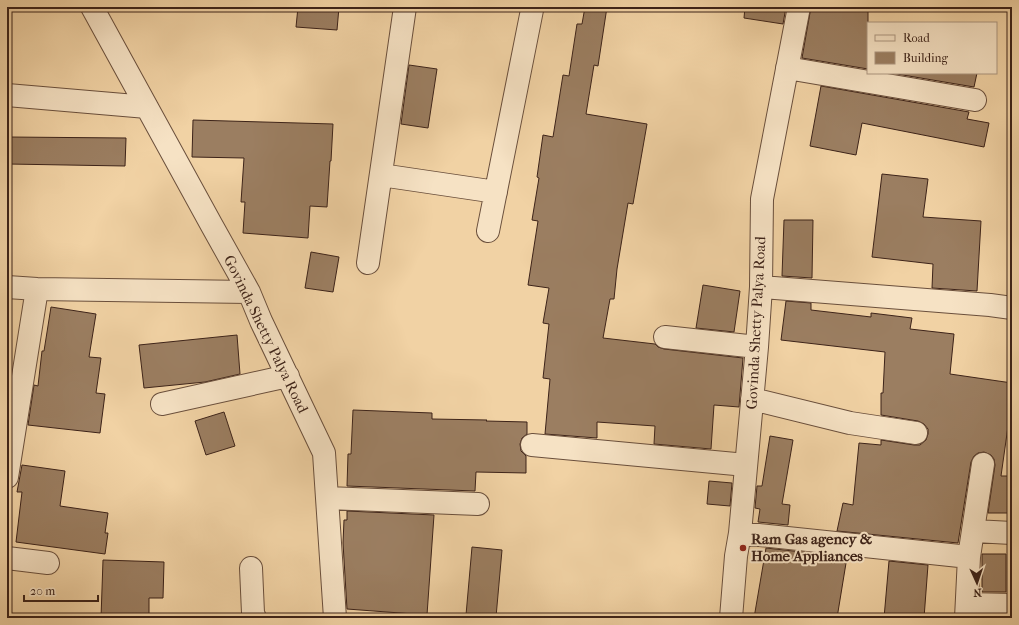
<svg xmlns="http://www.w3.org/2000/svg" width="1019" height="625" viewBox="0 0 1019 625" font-family="'IM FELL French Canon',serif">
	<style>
		.building { fill: #9b7e61; stroke: #3d2319 }
		.lines { fill: none; stroke-linecap: round; stroke-linejoin: round }
		.minor-casing { stroke: #6a4f3c; stroke-width: 24 }
		.minor { stroke: #f6e2c4; stroke-width: 22 }
		.poi-dot { fill: #8f2418; stroke: #f6e2c4; stroke-width: 1.5 }
		.labels { text-anchor: middle; stroke-width: 4; stroke-linejoin: round; paint-order: stroke }
		.street-label { font-size: 15px; fill: #3d2319; stroke: #f6e2c4 }
		.poi-label { font-size: 15px; font-weight: bold; fill: #3d2319; stroke: #f6e2c4; text-anchor: start }
	</style>
	<rect width="100%" height="100%" fill="#f1d2a4"/>
	<filter id="stains"><feTurbulence type="fractalNoise" baseFrequency=".005" numOctaves="4"/><feColorMatrix values="0 0 0 0 .2 0 0 0 0 .09 0 0 0 0 .02 0 0 0 .5 -.17"/></filter>
	<radialGradient id="worn" r=".72"><stop offset=".6" stop-color="#630" stop-opacity="0"/><stop offset="1" stop-color="#630" stop-opacity=".3"/></radialGradient>
	<path class="building" d="M298,7H339L337,30L296,27Z
		M585,7H607L598,66L594,65L586,114L647,124L633,204L628,203L617,269L614,299H610L603,338L655,344L658,347L664,349L743,358L739,407L714,405L711,449L654,444L655,426L597,422V438L545,434L550,379L543,378L549,324L543,323L549,288L528,285L538,221L532,220L539,178L537,177L543,135L553,137L563,75L569,76L577,24H582Z
		M745,7H786L783,24L744,18Z
		M811,7H858L868,9V69L802,58Z
		M409,65L437,69L428,128L401,124Z
		M891,73H977L974,87Z
		M821,86L969,112L967,119L989,123L984,147L862,123L856,155L810,146Z
		M193,120L333,124L331,161H330L327,207L310,206L308,238L243,233L245,202H241L244,158L192,157Z
		M8,137L126,138L125,166L8,164Z
		M882,174L928,179L923,217L981,221L977,291L932,288L933,264L872,257Z
		M784,220H813L812,278L782,276Z
		M311,252L339,257L333,292L305,288Z
		M703,285L740,291L734,332L696,328Z
		M786,301L811,303V310L871,317V313L912,318L910,329L954,334L950,374L1012,383V398L1001,476H1012V513H988L995,465L994,459L991,455L984,452L978,453L974,456L971,462L958,543L837,531L843,503L853,505L859,443L881,445V440L914,445H920L926,440L928,434V429L924,424L918,421L881,415V393H883L885,352L781,340Z
		M51,307L96,314L89,357L101,358L96,393L105,394L100,433L28,425L34,385L38,386L42,351H44Z
		M237,335L240,374L205,382L144,388L139,345Z
		M353,410L432,413V419L487,420L486,421L527,422V434L522,438L520,444L521,451L526,456V473L476,472L475,491L347,486L348,454H351Z
		M224,412L235,446L206,455L195,421Z
		M770,436L793,440L782,504L790,505L788,525L758,522L760,509L755,508L757,486H762Z
		M22,465L65,471L60,506L108,513L105,533H108L105,554L16,542L22,492H17Z
		M709,481L732,483L730,506L707,504Z
		M347,511L434,515L427,615L347,609L343,543L344,520H347Z
		M472,547L502,550L496,617L466,615Z
		M766,548L847,557L837,618H754Z
		M982,554H1006V592H982Z
		M103,560L164,562L163,598H149V618H101Z
		M889,561L928,565L924,618H884Z"/>
	<g class="lines">
		<defs>
			<path id="minor" d="M92,7L211,224L249,292L261,321L324,453L335,618
				M787,68L975,100
				M7,95L147,107
				M381,175L496,192
				M488,231L532,10
				M368,263L405,7
				M7,287L37,289L249,292
				M761,287L990,305L1012,308
				M665,337L757,347
				M752,399L850,423L916,433
				M162,404L288,376
				M532,445L746,465
				M7,477L37,289
				M327,498L478,504
				M974,531L1012,533
				M740,533L969,557
				M7,558L48,563
				M251,568L253,613L255,618
				M967,604L1012,605
				M731,618L736,556L740,533L757,347L761,287L762,199L799,7
				M966,618L969,557L983,464"/>
		</defs>
		<use href="#minor" class="minor-casing"/>
		<use href="#minor" class="minor"/>
	</g>
	<circle class="poi-dot" cx="743" cy="548" r="4"/>
	<g class="labels">
		<g class="street-label">
			<text transform="translate(756 323) rotate(-87)" y="5">Govinda Shetty Palya Road</text>
			<text transform="translate(266 334) rotate(64)" y="5">Govinda Shetty Palya Road</text>
		</g>
		<g class="poi-label">
			<text x="751" y="544">Ram Gas agency &amp;<tspan x="751" dy="17">Home Appliances</tspan></text>
		</g>
	</g>
	<rect width="1019" height="625" fill="none" stroke="#f1d2a4" stroke-width="24"/>
	<rect x="8" y="8" width="1003" height="609" fill="none" stroke="#3d2319" stroke-width="2"/>
	<rect x="12" y="12" width="995" height="601" fill="none" stroke="#3d2319"/>
	<rect x="867" y="22" width="130" height="52" fill="#f6e2c4" stroke="#ac9680"/>
	<rect x="875" y="35" width="20" height="6" fill="#f6e2c4" stroke="#ac9680"/>
	<text x="903" y="42" font-size="12" fill="#3d2319">Road</text>
	<rect x="875" y="52" width="20" height="12" fill="#9b7e61" stroke="#ac9680"/>
	<text x="903" y="62" font-size="12" fill="#3d2319">Building</text>
	<g transform="translate(977 583) rotate(177)" stroke="#f6e2c4" stroke-width="3" paint-order="stroke">
	<path d="M0-3L7 15L0 10L-7 15Z" fill="#3d2319"/>
	<text y="-6" font-size="11" font-weight="bold" text-anchor="middle" fill="#3d2319">N</text>
	</g>
	<path d="M24 595v6h74v-6" fill="none" stroke="#3d2319" stroke-width="2"/>
	<text x="30" y="595" font-size="12" fill="#3d2319" stroke="#f6e2c4" stroke-width="3" paint-order="stroke">20 m</text>
	<rect width="100%" height="100%" filter="url(#stains)"/>
	<rect width="100%" height="100%" fill="url(#worn)"/>
</svg>
